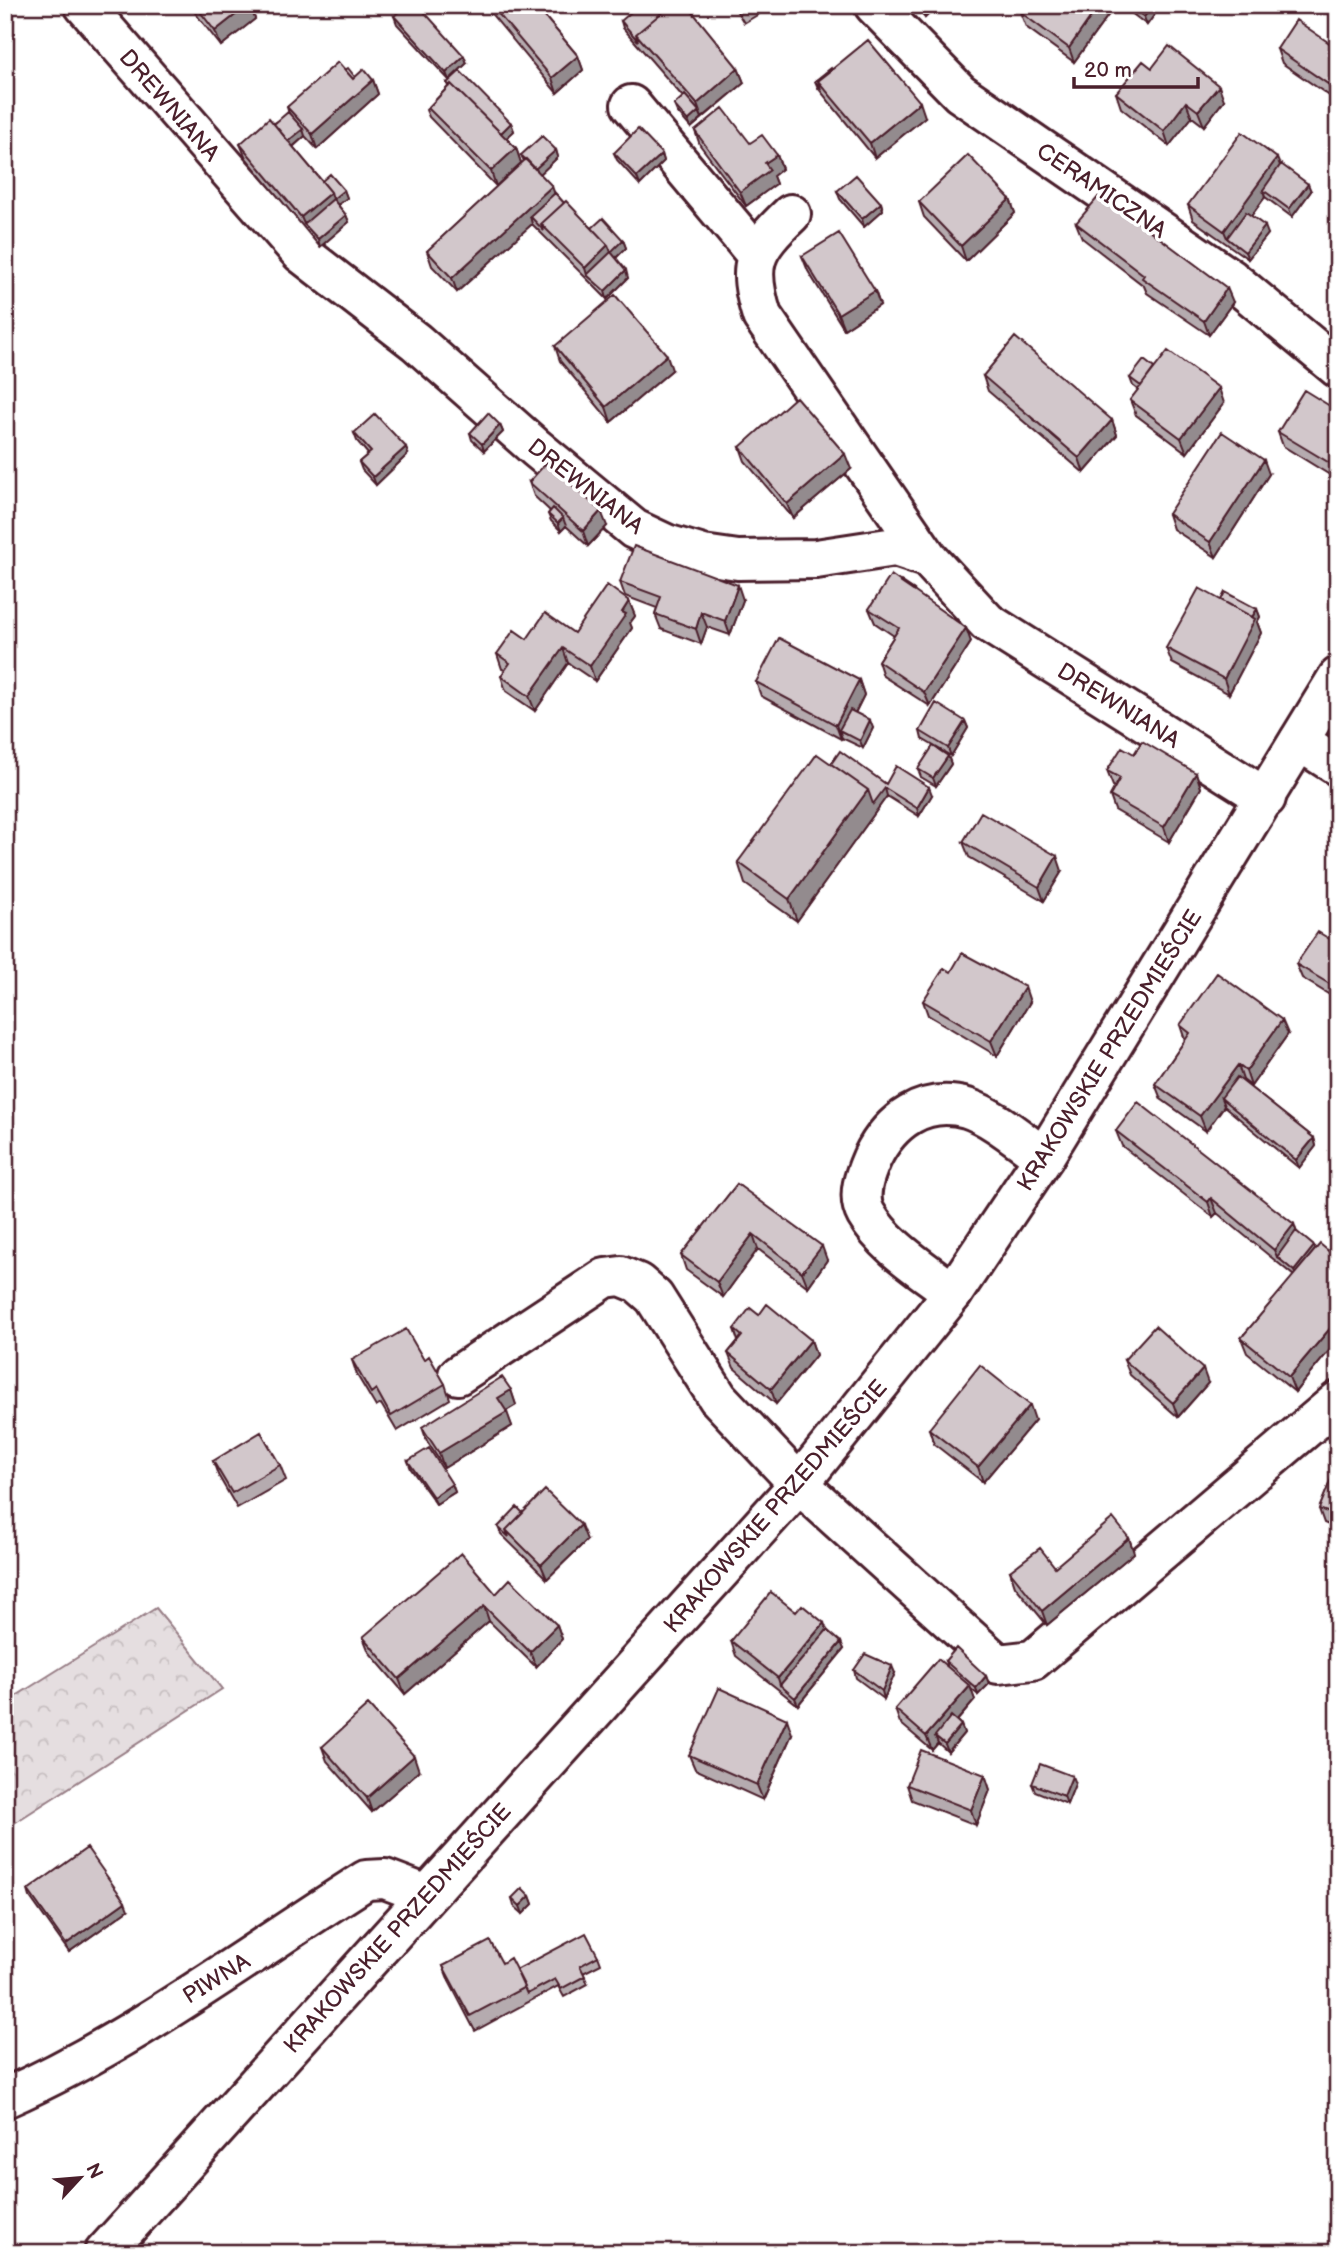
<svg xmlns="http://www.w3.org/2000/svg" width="1343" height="2258" viewBox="0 0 1343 2258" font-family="'Balsamiq Sans',sans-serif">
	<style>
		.forest { fill: url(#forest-crowns); stroke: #987e86; stroke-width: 2 }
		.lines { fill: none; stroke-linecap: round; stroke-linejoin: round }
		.minor-casing { stroke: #4a1f2b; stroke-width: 44 }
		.major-casing { stroke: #4a1f2b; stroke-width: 44 }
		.minor { stroke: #fff; stroke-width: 38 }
		.major { stroke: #fff; stroke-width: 38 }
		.wall { fill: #b5abaf; stroke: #4a1f2b; stroke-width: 2 }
		.shaded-wall { fill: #938b8e; stroke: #4a1f2b; stroke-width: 2 }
		.building { fill: #d2c7cb; stroke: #4a1f2b; stroke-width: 2 }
		.labels { text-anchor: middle; stroke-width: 7; stroke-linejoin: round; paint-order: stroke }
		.street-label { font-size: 23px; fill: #4a1f2b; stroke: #fff }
	</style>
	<defs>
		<pattern id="forest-crowns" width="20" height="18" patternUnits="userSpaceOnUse" patternTransform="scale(1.75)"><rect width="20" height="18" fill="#e5dee0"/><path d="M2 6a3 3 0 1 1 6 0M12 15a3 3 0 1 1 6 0" fill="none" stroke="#c6bec0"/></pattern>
	</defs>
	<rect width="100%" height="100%" fill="#fff"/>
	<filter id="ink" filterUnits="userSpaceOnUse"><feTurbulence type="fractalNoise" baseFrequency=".0143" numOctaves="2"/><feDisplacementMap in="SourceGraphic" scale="14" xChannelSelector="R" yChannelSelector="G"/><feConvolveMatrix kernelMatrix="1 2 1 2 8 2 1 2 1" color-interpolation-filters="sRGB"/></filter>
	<g filter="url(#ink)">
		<path class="forest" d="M156,1608L222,1689L5,1829V1703Z"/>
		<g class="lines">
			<defs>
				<path id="minor" d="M84,5L301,253L416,342L536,448L634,529L666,544L703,555L738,560L816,559L895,547L928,558L987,622L1266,798
					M874,5L960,93L1231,279L1338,368
					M631,105L755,253
					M791,214C753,250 746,264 762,316L928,558
					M1299,741L1338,766
					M953,1293C924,1270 885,1247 866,1214C856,1196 865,1174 872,1158C890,1121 924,1096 967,1108C994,1117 1021,1141 1044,1157
					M458,1375L605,1278L621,1276L638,1283L654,1297L718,1398L799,1484L998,1664L1033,1660L1338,1401
					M5,2098C134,2041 247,1955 366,1880L385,1879L427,1895"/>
				<path id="major" d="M104,2253L799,1484L953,1293L1044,1157L1338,677"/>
			</defs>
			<use href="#minor" class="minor-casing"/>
			<use href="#major" class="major-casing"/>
			<use href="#minor" class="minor"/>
			<use href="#major" class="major"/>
		</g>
		<path class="wall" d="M189,5H250L255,19L221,46Z
			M484,5H535L578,56L583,70L557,93Z
			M733,5H774L744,23Z
			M913,5H938L925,18Z
			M1125,5H1155L1157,11L1147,25L1126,9Z
			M1020,12L1109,14L1074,62L1026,27Z
			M394,16L467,63L449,80L397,24Z
			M621,21L738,68L744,83L691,128L677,112L674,105L683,97L623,28Z
			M1277,49H1338V92L1334,99L1282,63Z
			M1152,68L1224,100L1204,126L1192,117L1169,146L1121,108L1116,93Z
			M345,70L355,77L373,80L378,94L317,149L305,136L293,147L322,181L344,190L347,198L338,205L346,215L349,222L320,247L246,158L240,144L289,114L287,107Z
			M832,70L925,117L875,158L818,88L815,81Z
			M447,83L511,123L514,131L506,138L516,148L521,163L496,186L429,117L426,110L448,87Z
			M695,131L750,143L777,155L782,169L773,176L776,184L746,206L700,145Z
			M556,150L558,157L540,174L555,193L564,203L592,228L623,240L626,248L616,258L628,278L607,299L532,224L457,292L432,266L427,251L524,161L521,155Z
			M614,153L662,154L664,161L640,185L617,160Z
			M1280,166L1311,191L1292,217L1265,197L1251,216L1268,234L1248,259L1193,220L1188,205Z
			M837,191L881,203L883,210L864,227L840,199Z
			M1010,199L1015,213L966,261L924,217L919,202Z
			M1076,223L1233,302L1209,335L1147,293L1144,286L1082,238Z
			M802,256L875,291L880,305L844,329L808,271Z
			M555,346L672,370L611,422L560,361Z
			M983,376L1112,420L1117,435L1084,473L988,391Z
			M1130,378L1224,403L1187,453L1136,415L1130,400L1138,390L1133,386Z
			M1338,411V480L1283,446L1278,432Z
			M500,425L503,432L484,451L472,440L470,433Z
			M354,433L408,454L376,485L362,470L359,462L368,454L357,441Z
			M740,447L851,469L793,518L745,461Z
			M1269,474L1216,557L1173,529L1168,514Z
			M529,482L607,526L588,546L566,526L561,531L551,521L548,514L550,511L534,496Z
			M620,582L743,600L730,635L707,627L701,644L661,629L655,614L657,608L625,596Z
			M900,582L914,590L915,593L966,628L971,642L930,706L883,676L878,661L894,636L875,623L869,609Z
			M1221,600L1257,609L1260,617L1257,622L1261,633L1229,694L1172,663L1166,648Z
			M629,601L635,616L630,623L632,628L595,681L568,663L535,711L506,691L501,676L505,670L502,669L497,654L527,639L574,633Z
			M859,680L864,695L855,713L873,728L863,748L842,738L841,739L761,696L756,682Z
			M965,721L968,728L951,756L922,739L920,731Z
			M948,756L951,764L936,786L921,777L918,769Z
			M831,764L886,784L932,795L919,816L887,796L797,921L745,884L738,862Z
			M1107,771L1196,773L1201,788L1169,842L1115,810L1110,796L1115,787L1113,786Z
			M963,842L1062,871L1044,901L969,857Z
			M1338,944V1000L1302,978L1296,964Z
			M951,972L1030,1002L997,1056L928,1015L923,1001Z
			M1180,1025L1288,1034L1251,1086L1243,1080L1242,1081L1314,1138L1316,1146L1299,1168L1224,1106L1206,1131L1161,1099L1155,1084L1185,1040Z
			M1116,1131L1294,1224L1296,1231L1316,1250L1338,1259V1340L1295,1392L1247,1353L1241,1338L1294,1276L1217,1213L1213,1217L1122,1146Z
			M737,1184L827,1260L808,1287L758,1249L723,1297L686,1270L681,1255Z
			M759,1315L811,1340L816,1355L776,1404L734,1368L728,1353L738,1341L734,1329Z
			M352,1360H424L445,1384L450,1399L397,1431L381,1404L376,1407L357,1375Z
			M1124,1360L1208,1383L1178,1417L1130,1375Z
			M511,1390L516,1405L506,1411L512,1426L444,1468L427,1441L422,1427Z
			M1035,1420L983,1482L934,1444L929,1429Z
			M213,1461L280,1465L286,1480L237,1508L218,1475Z
			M408,1461L452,1484L455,1492L436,1504L411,1469Z
			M1338,1462V1529L1324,1523L1319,1509Z
			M523,1513L587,1540L547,1579L501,1534L498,1527Z
			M1129,1538L1134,1553L1047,1625L1015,1586L1010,1571L1055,1567Z
			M496,1594L557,1625L562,1639L536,1667L489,1621L405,1694L369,1652L363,1637Z
			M796,1612L827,1630L844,1649L798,1705L736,1656L731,1641Z
			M945,1661L986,1676L989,1684L978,1695L970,1688L975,1700L957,1721L961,1725L964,1733L948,1752L938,1743L932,1750L900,1723L895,1709L947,1666Z
			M854,1670L895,1673L884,1699L856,1678Z
			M792,1734L763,1800L695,1769L689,1755Z
			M322,1747L419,1771L372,1812L327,1761Z
			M985,1775L990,1790L976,1825L912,1800L907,1785Z
			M1032,1784H1075L1067,1804L1035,1791Z
			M28,1890L128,1910L69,1952L30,1897Z
			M530,1896L533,1904L523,1914L514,1906L512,1898Z
			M598,1956L601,1964L583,1973L588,1984L564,1997L558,1986L475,2031L449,1981L443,1966L502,1963L516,1970Z"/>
		<path class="shaded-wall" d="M248,5H250L255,19L221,46L215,31Z
			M920,5H938L925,18Z
			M1099,5H1106L1109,14L1074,62L1069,48Z
			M1153,5H1155L1157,11L1147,25L1144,17Z
			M464,56L467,63L449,80L446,73Z
			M578,56L583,70L557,93L552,78Z
			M738,68L744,83L702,118L697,104Z
			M1338,70V92L1334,99L1328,84Z
			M373,80L378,94L317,149L312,134Z
			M1219,86L1224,100L1204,126L1198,111Z
			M920,102L925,117L875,158L870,143Z
			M1186,102L1192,117L1169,146L1164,131Z
			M699,111L702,118L691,128L688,121Z
			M511,123L514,131L501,143L499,135Z
			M303,129L305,136L289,150L286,143Z
			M516,148L521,163L496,186L491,171Z
			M556,150L558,157L537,177L534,169Z
			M662,154L664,161L640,185L637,177Z
			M777,155L782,169L773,176L776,184L746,206L740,192L765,163Z
			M1277,158L1283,173L1263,190L1265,197L1232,242L1227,238L1224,231Z
			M1308,184L1311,191L1292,217L1289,209Z
			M552,186L557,201L530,216L532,224L457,292L452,278Z
			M344,190L347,198L336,206L304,224L301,217L331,192Z
			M1010,199L1015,213L966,261L961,246Z
			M881,203L883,210L864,227L862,219Z
			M346,215L349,222L320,247L318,239Z
			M1265,226L1268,234L1248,259L1245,252Z
			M623,240L626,248L593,280L587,275L585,268L608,245Z
			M626,270L628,278L607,299L605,291Z
			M1227,288L1233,302L1209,335L1204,321Z
			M875,291L880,305L844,329L838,314Z
			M667,355L672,370L611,422L606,407Z
			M1219,388L1224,403L1187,453L1181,438Z
			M1112,420L1117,435L1084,473L1079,458Z
			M500,425L503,432L484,451L482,444Z
			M406,447L408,454L376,485L373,477Z
			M845,454L851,469L793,518L787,504Z
			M1264,460L1269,474L1216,557L1210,542Z
			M601,511L607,526L588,546L583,531Z
			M563,518L566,526L561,531L558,523Z
			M738,585L743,600L730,635L725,621Z
			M629,601L635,616L630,623L632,628L595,681L590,666Z
			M1257,609L1260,617L1257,622L1261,633L1229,694L1224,679L1250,621Z
			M701,612L707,627L701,644L696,629Z
			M966,628L971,642L930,706L924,692Z
			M563,648L568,663L535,711L529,696Z
			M859,680L864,695L845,733L839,730L842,738L841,739L836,725Z
			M870,720L873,728L863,748L860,741Z
			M965,721L968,728L951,756L948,748Z
			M948,756L951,764L936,786L933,778Z
			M1196,773L1201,788L1169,842L1164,827Z
			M929,787L932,795L919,816L917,808Z
			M885,788L887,796L797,921L789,899L868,790Z
			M1057,856L1062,871L1044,901L1039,887Z
			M1025,987L1030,1002L997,1056L991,1041Z
			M1282,1020L1288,1034L1251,1086L1246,1071Z
			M1238,1065L1243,1080L1227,1102L1221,1098L1224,1106L1206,1131L1200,1116Z
			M1314,1138L1316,1146L1299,1168L1296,1160Z
			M1211,1198L1217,1213L1213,1217L1208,1202Z
			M1294,1224L1299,1239L1277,1257L1274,1250Z
			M753,1234L758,1249L723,1297L717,1282Z
			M822,1246L827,1260L808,1287L802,1272Z
			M1314,1246L1317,1254L1297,1278L1294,1271Z
			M1338,1319V1340L1295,1392L1289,1377Z
			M811,1340L816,1355L776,1404L771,1389Z
			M1203,1369L1208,1383L1178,1417L1173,1403Z
			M511,1390L516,1405L503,1413L498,1398Z
			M1030,1405L1035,1420L983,1482L978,1467Z
			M507,1412L512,1426L444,1468L439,1453Z
			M452,1484L455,1492L436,1504L433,1497Z
			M581,1525L587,1540L547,1579L541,1565Z
			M1129,1538L1134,1553L1047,1625L1042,1611Z
			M484,1606L489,1621L405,1694L399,1679Z
			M824,1623L830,1637L780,1685L778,1678Z
			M557,1625L562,1639L536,1667L530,1652Z
			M841,1642L844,1649L798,1705L795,1698Z
			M892,1666L895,1673L884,1699L882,1691Z
			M986,1676L989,1684L978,1695L976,1688Z
			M970,1686L975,1700L940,1740L935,1736L938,1743L932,1750L926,1736Z
			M787,1719L792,1734L763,1800L757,1785Z
			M961,1725L964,1733L948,1752L945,1744Z
			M414,1756L419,1771L372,1812L367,1798Z
			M985,1775L990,1790L976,1825L971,1810Z
			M1072,1776L1075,1784L1067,1804L1064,1796Z
			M530,1896L533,1904L523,1914L520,1906Z
			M125,1902L128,1910L69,1952L66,1944Z"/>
		<path class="building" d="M195,5H248L215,31Z
			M406,5H418L464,56L446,73L394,16Z
			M491,5H535L578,56L552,78Z
			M639,5H671L636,34L638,41L621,21Z
			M671,5H687L738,68L697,104L636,34Z
			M1019,5H1099L1069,48L1020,12Z
			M1129,5H1153L1144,17Z
			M1296,20L1338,49V70L1328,84L1277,49Z
			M868,40L920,102L870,143L818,81Z
			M1169,46L1219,86L1198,111L1186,102L1164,131L1116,93L1143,61L1152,68Z
			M338,62L353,79L364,69L373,80L312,134L287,107Z
			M348,68L355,77L353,79L345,70Z
			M831,68L832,70L818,81L821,89L815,81Z
			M460,71L511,123L501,133L451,84L450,86L447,83Z
			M451,84L516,148L491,171L428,108Z
			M685,95L699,111L688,121L674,105Z
			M723,108L750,143L762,135L777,155L765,163L770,170L740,192L695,131Z
			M288,112L303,129L288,141L274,124Z
			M269,118L331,192L301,217L240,144Z
			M638,129L662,154L637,177L614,153Z
			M1242,132L1277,158L1224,231L1188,205Z
			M542,136L556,150L535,169L521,155Z
			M968,155L1010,199L961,246L919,202Z
			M526,159L552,186L452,278L427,251Z
			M1281,164L1308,184L1289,209L1263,190Z
			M330,174L344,190L333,199L331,192L322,181Z
			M856,175L881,203L862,219L837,191Z
			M555,193L564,203L541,224L544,231L530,216Z
			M1099,196L1114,204L1227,288L1204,321L1142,278L1144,275L1076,223Z
			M333,199L346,215L318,239L304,224Z
			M566,201L608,245L585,268L541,224Z
			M1246,212L1265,226L1245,252L1227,238Z
			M603,218L623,240L611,252L608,245L592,228Z
			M839,233L875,291L838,314L802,256Z
			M611,252L626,270L605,291L587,275Z
			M615,295L667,355L606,407L555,346Z
			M1015,337L1112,420L1079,458L983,376Z
			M1168,351L1219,388L1181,438L1130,400Z
			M1144,360L1154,368L1141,386L1130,378Z
			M1304,390L1338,411V468L1278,432Z
			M796,397L845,454L787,504L740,447Z
			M488,413L500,425L482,444L470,433Z
			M375,414L406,447L373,477L359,462L371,452L354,433Z
			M1222,432L1264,460L1210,542L1168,514Z
			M547,462L601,511L583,531L529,482Z
			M553,508L563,518L558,523L548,514Z
			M634,546L738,585L725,621L701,612L696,629L655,614L661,597L620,582Z
			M891,575L966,628L924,692L878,661L899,628L869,609Z
			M901,581L914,590L913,591L900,582Z
			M607,585L629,601L622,612L626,614L590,666L563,648L529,696L501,676L510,663L497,654L514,630L527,639L545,613L574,633Z
			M1199,588L1255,619L1224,679L1166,648Z
			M1225,592L1257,609L1252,617L1221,600Z
			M779,638L859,680L836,725L756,682Z
			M936,703L965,721L948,748L920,731Z
			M850,710L870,720L860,741L839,730Z
			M1142,741L1196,773L1164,827L1110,796L1120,778L1107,771L1122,747L1134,754Z
			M933,746L948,756L933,778L918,769Z
			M840,751L886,784L896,766L929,787L917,808L885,788L873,804L868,790L831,764Z
			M817,754L868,790L789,899L738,862Z
			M981,812L1057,856L1039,887L963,842Z
			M1318,932L1338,944V989L1296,964Z
			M962,953L1025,987L991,1041L923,1001L944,968L951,972Z
			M1217,973L1282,1020L1246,1071L1238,1065L1200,1116L1155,1084L1190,1033L1180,1025Z
			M1237,1077L1314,1138L1296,1160L1221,1098Z
			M1138,1102L1294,1224L1274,1250L1211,1198L1208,1202L1116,1131Z
			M737,1184L822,1246L802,1272L753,1234L717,1282L681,1255Z
			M1296,1231L1314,1246L1294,1271L1277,1257Z
			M1320,1244L1338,1259V1319L1289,1377L1241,1338Z
			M767,1304L811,1340L771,1389L728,1353L742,1336L734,1329L750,1308L759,1315Z
			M1155,1326L1203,1369L1173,1403L1124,1360Z
			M406,1329L424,1360L429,1356L445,1384L391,1416L376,1389L371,1393L352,1360Z
			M980,1365L1030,1405L978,1467L929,1429Z
			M502,1377L511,1390L498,1398L507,1412L439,1453L422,1427Z
			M261,1432L280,1465L232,1493L213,1461Z
			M429,1448L452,1484L433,1497L408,1461Z
			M1338,1462V1516L1319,1509Z
			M545,1490L581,1525L541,1565L506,1530Z
			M517,1507L523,1513L506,1530L509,1537L498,1527Z
			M1113,1518L1129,1538L1042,1611L1010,1571L1040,1548L1055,1567Z
			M461,1553L496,1594L510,1579L557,1625L530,1652L484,1606L399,1679L363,1637Z
			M771,1592L796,1612L802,1605L824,1623L778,1678L731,1641Z
			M827,1630L841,1642L795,1698L780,1685Z
			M956,1648L986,1676L976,1688L945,1661Z
			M865,1654L892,1666L882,1691L854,1670Z
			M938,1659L970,1686L926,1736L895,1709Z
			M719,1688L787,1719L757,1785L689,1755Z
			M368,1705L414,1756L367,1798L322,1747Z
			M951,1716L961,1725L945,1744L935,1736Z
			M921,1750L985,1775L971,1810L907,1785Z
			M1040,1764L1072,1776L1064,1796L1032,1784Z
			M87,1848L125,1902L66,1944L28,1890Z
			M522,1888L530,1896L520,1906L512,1898Z
			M586,1933L598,1956L580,1966L585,1976L561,1989L555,1979L527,1994L516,1970Z
			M490,1941L502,1963L510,1958L525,1987L470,2016L443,1966Z"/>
	</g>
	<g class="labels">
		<g class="street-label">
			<text transform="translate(170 105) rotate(49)" y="8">DREWNIANA</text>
			<text transform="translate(1102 190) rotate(34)" y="8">CERAMICZNA</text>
			<text transform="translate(586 486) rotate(38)" y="8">DREWNIANA</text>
			<text transform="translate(1119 705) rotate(32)" y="8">DREWNIANA</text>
			<text transform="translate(1109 1050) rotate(-58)" y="8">KRAKOWSKIE PRZEDMIEŚCIE</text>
			<text transform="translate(775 1506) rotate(-49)" y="8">KRAKOWSKIE PRZEDMIEŚCIE</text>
			<text transform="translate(397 1928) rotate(-48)" y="8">KRAKOWSKIE PRZEDMIEŚCIE</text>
			<text transform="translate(216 1978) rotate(-32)" y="8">PIWNA</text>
		</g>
	</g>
	<rect width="1343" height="2258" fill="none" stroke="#fff" stroke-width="28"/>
	<rect x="14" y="14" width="1315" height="2230" fill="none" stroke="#4a1f2b" stroke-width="2.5" filter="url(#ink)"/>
	<g transform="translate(80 2178) rotate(64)" stroke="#ffffff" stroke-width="5" paint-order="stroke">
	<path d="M0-5L12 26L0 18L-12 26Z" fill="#4a1f2b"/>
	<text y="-10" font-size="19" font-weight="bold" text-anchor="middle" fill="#4a1f2b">N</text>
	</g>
	<path d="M1074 77v10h124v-10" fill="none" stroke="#4a1f2b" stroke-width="3.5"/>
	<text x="1084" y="77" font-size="21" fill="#4a1f2b" stroke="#ffffff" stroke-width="5" paint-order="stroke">20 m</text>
</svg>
